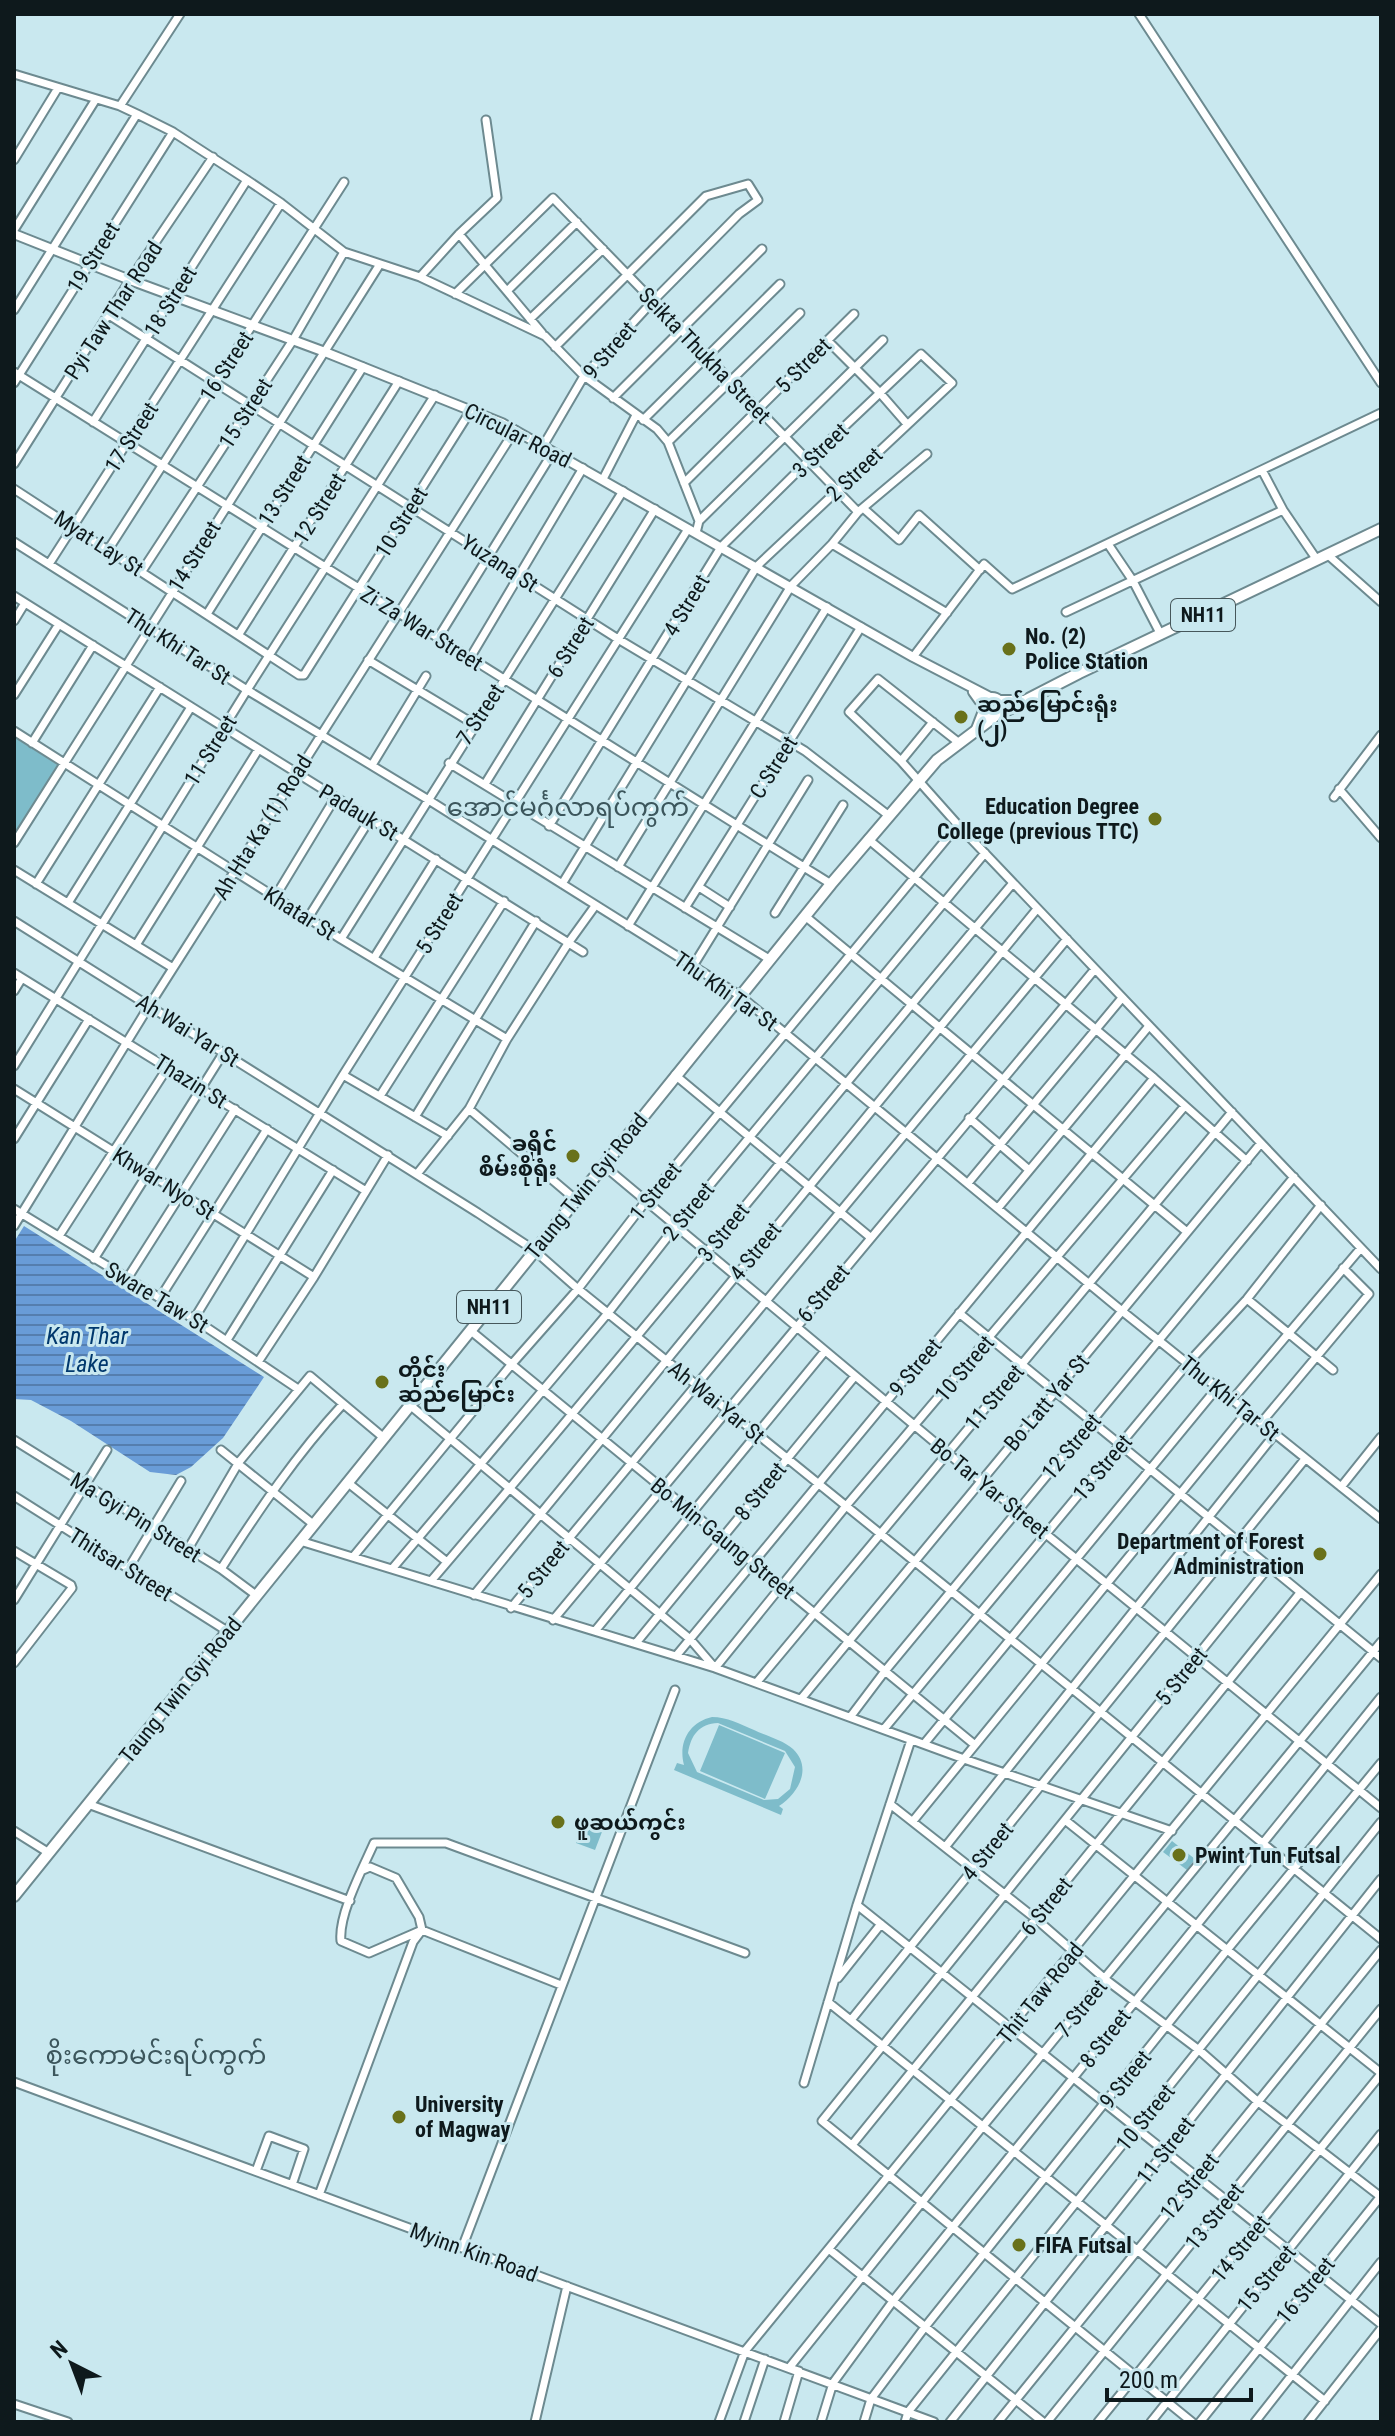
<svg xmlns="http://www.w3.org/2000/svg" width="1395" height="2436" viewBox="0 0 1395 2436" font-family="'Roboto Condensed','Noto Sans Myanmar',sans-serif">
	<style>
		.pitch { fill: #7ebcca; fill-rule: evenodd }
		.water { fill: url(#water-rules) }
		.lines { fill: none; stroke-linecap: round; stroke-linejoin: round }
		.minor-casing { stroke: #6d8a90; stroke-width: 11 }
		.major-casing { stroke: #6d8a90; stroke-width: 12 }
		.highway-casing { stroke: #6d8a90; stroke-width: 14 }
		.minor { stroke: #fff; stroke-width: 7 }
		.major { stroke: #fff; stroke-width: 8 }
		.highway { stroke: #fff; stroke-width: 10 }
		.poi-dot { fill: #69711a; stroke: #c9e8ef; stroke-width: 3 }
		.labels { text-anchor: middle; stroke-width: 6; stroke-linejoin: round; paint-order: stroke }
		.shield { fill: #c9e8ef; stroke: #46575b; stroke-width: 2 }
		.shield-label { font-size: 20px; font-weight: bold; fill: #0e191c }
		.street-label { font-size: 22px; fill: #0e191c; stroke: #c9e8ef }
		.poi-label { font-size: 22px; font-weight: bold; fill: #0e191c; stroke: #c9e8ef; text-anchor: start }
		.water-label { font-size: 24px; font-style: italic; fill: #00386d; stroke: #c9e8ef }
		.quarter-label { font-size: 26px; fill: #3c565c; stroke: #c9e8ef }
	</style>
	<defs>
		<pattern id="water-rules" width="6" height="5" patternUnits="userSpaceOnUse" patternTransform="scale(2)"><rect width="6" height="5" fill="#699cd7"/><path d="M0 2.5h6" fill="none" stroke="#557eae"/></pattern>
	</defs>
	<rect width="100%" height="100%" fill="#c9e8ef"/>
	<path class="pitch" d="M14,737L58,765L14,834Z
		M712,1717C727,1717 740,1724 754,1730C766,1736 783,1740 793,1749C813,1768 798,1794 779,1806L783,1809L781,1815L674,1770L677,1763L684,1765C678,1743 689,1722 712,1717ZM718,1723L785,1751L795,1767L790,1789L778,1799L764,1800L697,1772L688,1753C691,1735 699,1724 718,1723Z
		M719,1725L785,1753L765,1799L700,1771Z
		M586,1817L605,1824L595,1850L576,1843Z
		M1172,1841L1195,1859L1187,1870L1163,1852Z"/>
	<path class="water" d="M24,1226L264,1377L223,1438L191,1467L176,1475L150,1472L71,1421L31,1400L14,1399V1242Z"/>
	<g class="lines">
		<defs>
			<path id="minor" d="M1139,14L1381,383
				M14,74L120,106L137,114L173,132L247,180L281,203L344,252L420,277L545,336L584,376L657,429L668,442L699,521
				M120,106L180,14
				M14,160L58,88
				M14,230L96,99
				M459,234L542,333
				M420,277L459,234L497,198L486,120
				M507,291L577,222
				M455,294L553,198L858,512
				M14,310L137,114
				M109,315L618,639L805,751L888,815
				M530,319L603,249
				M828,341L880,393L907,424
				M14,372L831,884
				M14,383L173,132
				M613,398L762,249
				M643,420L780,284
				M93,422L247,180
				M668,442L800,313
				M543,446L584,376L653,301L739,214L758,200L748,184L706,196L555,347
				M14,464L130,280L213,157
				M1263,472L1283,510
				M603,479L636,415
				M684,483L854,314
				M14,489L299,675H304L471,410
				M863,508L899,540L919,515L980,570
				M696,533L699,521L883,340
				M14,542L247,690L427,799L739,995L1122,1311L1381,1519
				M832,544L947,613
				M1108,544L1133,581L1161,635
				M108,550L344,182
				M1328,555L1381,602
				M49,564L281,203
				M142,571L293,340L344,252
				M14,596L583,952
				M1066,612L1283,510L1317,560
				M207,614L363,367
				M14,621L25,603
				M239,634L399,381
				M438,638L553,452
				M913,657L984,564L1012,589L1381,413
				M470,658L583,468
				M368,660L474,724
				M14,695L59,624
				M14,731L341,939L507,1039
				M958,742L878,679L849,712L901,761L958,825L1381,1269
				M32,743L93,645
				M901,761L933,722
				M449,763L769,959
				M372,765L426,676
				M485,784L655,509
				M1339,789L1381,838
				M1334,797L1381,735
				M549,826L721,547L808,461L921,354L952,383L757,566L562,884
				M868,839L1154,1078L1247,1161
				M14,843L380,264
				M618,867L791,586L832,544L858,512L927,454
				M14,870L173,968
				M36,884L160,687
				M699,887L730,907
				M275,897L335,798
				M68,903L191,707
				M685,908L861,627
				M775,913L843,805
				M805,916L1187,1232
				M308,918L370,819
				M14,921L478,1213L534,1250L578,1289L1381,1939
				M628,926L827,607
				M341,939L623,491
				M136,945L258,750
				M374,958L436,859
				M693,966L808,780
				M14,973L366,1191
				M14,991L22,978
				M14,1066L247,690L435,395
				M343,1075L448,1136
				M675,1075L870,1237
				M14,1089L314,1277
				M380,1096L504,901
				M469,1109L575,1199
				M415,1117L536,921
				M969,1118L1029,1170
				M14,1139L89,1019
				M603,1165L981,1481L1381,1808
				M417,1174L469,1109L507,1039L569,942L595,906
				M968,1183L1122,998
				M998,1208L1149,1026
				M14,1209L194,1319L298,1389
				M14,1226L149,1006L515,430
				M59,1236L168,1067
				M94,1259L224,1052
				M127,1279L235,1109
				M160,1298L267,1129
				M1247,1299L1333,1370
				M959,1313L1381,1658
				M194,1319L343,1075L688,529
				M471,1331L975,1745
				M227,1340L333,1170
				M258,1362L314,1277L388,1155
				M1232,1400L1361,1248
				M411,1406L690,1639L715,1668L964,1759L1172,1831
				M1261,1423L1369,1294L1343,1268
				M14,1440L221,1569L256,1595
				M221,1450L313,1524
				M347,1482L447,1562
				M1341,1487L1381,1437
				M14,1496L227,1631
				M300,1541L715,1668L846,1506L1184,1107
				M188,1549L239,1462L310,1376L384,1438
				M14,1551L71,1585L72,1588L14,1663
				M353,1557L511,1365L578,1289L646,1201L958,825
				M128,1569L181,1481
				M221,1569C258,1511 296,1455 343,1404
				M392,1569L608,1313L676,1226L985,853
				M431,1581C628,1351 818,1115 1013,883
				M474,1595L1037,909
				M14,1600L107,1450
				M511,1608L1067,939
				M553,1620L1095,969
				M595,1631L825,1351
				M636,1643L855,1376
				M676,1656L1154,1078
				M757,1682L1232,1112
				M801,1699L1261,1143
				M851,1716L885,1671L1294,1177
				M884,1729L1187,1364L1247,1299L1321,1205
				M924,1744L1217,1388
				M88,1804L350,1901
				M890,1804L1036,1919L1105,1979L1199,2050L1257,2101L1381,2197
				M1065,1820L1381,2073
				M913,1821L1247,1412
				M14,1831L49,1853
				M946,1846L1275,1434
				M363,1870L370,1867L396,1878L419,1917L422,1930L369,1953L341,1941C338,1915 363,1868 374,1843H446L745,1953
				M857,1905L1381,2324
				M838,1978L881,1924
				M828,2002L1325,2401
				M851,2020L1305,1459
				M14,2082L934,2422
				M804,2083L857,1905L911,1740
				M852,2145L1300,1593
				M256,2171L269,2136L304,2149L292,2185
				M319,2195L413,1942L422,1930L561,1985
				M462,2248L675,1690
				M830,2250L1043,2422
				M14,2404L68,2422
				M535,2422L567,2286
				M719,2422L745,2351L1381,1574
				M744,2422L765,2359
				M784,2422L799,2371L789,2368L983,2126L1381,1642
				M821,2422L833,2383L893,2301L1381,1697
				M864,2422L871,2399L925,2327L1227,1950L1381,1763
				M905,2422L908,2412L1381,1822
				M950,2422L1381,1879
				M998,2422L1381,1950
				M1047,2422L1381,2009
				M1098,2422L1381,2074
				M1151,2422L1381,2134
				M1192,2422L822,2121L1268,1568
				M1200,2422L1381,2196
				M1255,2422L1381,2262
				M1308,2422L1381,2329"/>
			<path id="major" d="M14,234L130,280L325,352L502,423L913,657L992,698
				M973,692L983,706
				M999,700H1024
				M976,729L983,711"/>
			<path id="highway" d="M983 707a9 9 0 1 1 18 0a9 9 0 1 1-18 0Z
				M999,714L1079,673L1381,529
				M14,1896L831,884L937,760L994,717"/>
		</defs>
		<use href="#minor" class="minor-casing"/>
		<use href="#major" class="major-casing"/>
		<use href="#highway" class="highway-casing"/>
		<use href="#minor" class="minor"/>
		<use href="#major" class="major"/>
		<use href="#highway" class="highway"/>
	</g>
	<g class="poi-dot">
		<circle cx="1009" cy="649" r="8"/>
		<circle cx="961" cy="717" r="8"/>
		<circle cx="1155" cy="819" r="8"/>
		<circle cx="573" cy="1156" r="8"/>
		<circle cx="382" cy="1382" r="8"/>
		<circle cx="1320" cy="1554" r="8"/>
		<circle cx="558" cy="1822" r="8"/>
		<circle cx="1179" cy="1855" r="8"/>
		<circle cx="399" cy="2117" r="8"/>
		<circle cx="1019" cy="2245" r="8"/>
	</g>
	<g class="labels">
		<g class="shield">
			<rect x="1171" y="599" width="64" height="32" rx="6"/>
			<rect x="457" y="1291" width="64" height="32" rx="6"/>
		</g>
		<g class="shield-label">
			<text x="1203" y="622">NH11</text>
			<text x="489" y="1314">NH11</text>
		</g>
		<g class="street-label">
			<text transform="translate(93 257) rotate(-58)" y="8">19 Street</text>
			<text transform="translate(170 301) rotate(-58)" y="8">18 Street</text>
			<text transform="translate(113 310) rotate(-57)" y="8">Pyi Taw Thar Road</text>
			<text transform="translate(609 350) rotate(-49)" y="8">9 Street</text>
			<text transform="translate(705 355) rotate(46)" y="8">Seikta Thukha Street</text>
			<text transform="translate(803 365) rotate(-45)" y="8">5 Street</text>
			<text transform="translate(226 366) rotate(-57)" y="8">16 Street</text>
			<text transform="translate(245 413) rotate(-57)" y="8">15 Street</text>
			<text transform="translate(518 435) rotate(27)" y="8">Circular Road</text>
			<text transform="translate(131 437) rotate(-57)" y="8">17 Street</text>
			<text transform="translate(820 450) rotate(-44)" y="8">3 Street</text>
			<text transform="translate(854 474) rotate(-43)" y="8">2 Street</text>
			<text transform="translate(284 490) rotate(-58)" y="8">13 Street</text>
			<text transform="translate(319 508) rotate(-58)" y="8">12 Street</text>
			<text transform="translate(401 522) rotate(-58)" y="8">10 Street</text>
			<text transform="translate(99 543) rotate(33)" y="8">Myat Lay St</text>
			<text transform="translate(194 556) rotate(-58)" y="8">14 Street</text>
			<text transform="translate(500 563) rotate(33)" y="8">Yuzana St</text>
			<text transform="translate(686 605) rotate(-59)" y="8">4 Street</text>
			<text transform="translate(422 628) rotate(32)" y="8">Zi Za War Street</text>
			<text transform="translate(178 646) rotate(33)" y="8">Thu Khi Tar St</text>
			<text transform="translate(570 647) rotate(-58)" y="8">6 Street</text>
			<text transform="translate(480 714) rotate(-57)" y="8">7 Street</text>
			<text transform="translate(210 750) rotate(-58)" y="8">11 Street</text>
			<text transform="translate(773 767) rotate(-58)" y="8">C Street</text>
			<text transform="translate(359 812) rotate(31)" y="8">Padauk St</text>
			<text transform="translate(262 827) rotate(-58)" y="8">Ah Hta Ka (1) Road</text>
			<text transform="translate(300 913) rotate(32)" y="8">Khatar St</text>
			<text transform="translate(439 923) rotate(-58)" y="8">5 Street</text>
			<text transform="translate(726 991) rotate(35)" y="8">Thu Khi Tar St</text>
			<text transform="translate(188 1030) rotate(32)" y="8">Ah Wai Yar St</text>
			<text transform="translate(191 1081) rotate(32)" y="8">Thazin St</text>
			<text transform="translate(164 1183) rotate(32)" y="8">Khwar Nyo St</text>
			<text transform="translate(586 1186) rotate(-51)" y="8">Taung Twin Gyi Road</text>
			<text transform="translate(655 1191) rotate(-51)" y="8">1 Street</text>
			<text transform="translate(688 1211) rotate(-51)" y="8">2 Street</text>
			<text transform="translate(723 1232) rotate(-51)" y="8">3 Street</text>
			<text transform="translate(755 1251) rotate(-51)" y="8">4 Street</text>
			<text transform="translate(823 1293) rotate(-50)" y="8">6 Street</text>
			<text transform="translate(157 1297) rotate(31)" y="8">Sware Taw St</text>
			<text transform="translate(915 1367) rotate(-50)" y="8">9 Street</text>
			<text transform="translate(964 1368) rotate(-50)" y="8">10 Street</text>
			<text transform="translate(994 1397) rotate(-50)" y="8">11 Street</text>
			<text transform="translate(1230 1398) rotate(39)" y="8">Thu Khi Tar St</text>
			<text transform="translate(717 1402) rotate(39)" y="8">Ah Wai Yar St</text>
			<text transform="translate(1046 1402) rotate(-50)" y="8">Bo Latt Yar St</text>
			<text transform="translate(1071 1446) rotate(-50)" y="8">12 Street</text>
			<text transform="translate(1102 1467) rotate(-50)" y="8">13 Street</text>
			<text transform="translate(990 1488) rotate(39)" y="8">Bo Tar Yar Street</text>
			<text transform="translate(760 1491) rotate(-51)" y="8">8 Street</text>
			<text transform="translate(136 1517) rotate(32)" y="8">Ma Gyi Pin Street</text>
			<text transform="translate(723 1538) rotate(39)" y="8">Bo Min Gaung Street</text>
			<text transform="translate(121 1564) rotate(32)" y="8">Thitsar Street</text>
			<text transform="translate(543 1569) rotate(-51)" y="8">5 Street</text>
			<text transform="translate(1181 1676) rotate(-51)" y="8">5 Street</text>
			<text transform="translate(180 1690) rotate(-51)" y="8">Taung Twin Gyi Road</text>
			<text transform="translate(987 1851) rotate(-51)" y="8">4 Street</text>
			<text transform="translate(1046 1906) rotate(-51)" y="8">6 Street</text>
			<text transform="translate(1040 1993) rotate(-51)" y="8">Thit Taw Road</text>
			<text transform="translate(1081 2008) rotate(-51)" y="8">7 Street</text>
			<text transform="translate(1105 2038) rotate(-52)" y="8">8 Street</text>
			<text transform="translate(1125 2079) rotate(-51)" y="8">9 Street</text>
			<text transform="translate(1145 2117) rotate(-51)" y="8">10 Street</text>
			<text transform="translate(1165 2150) rotate(-52)" y="8">11 Street</text>
			<text transform="translate(1189 2186) rotate(-51)" y="8">12 Street</text>
			<text transform="translate(1214 2216) rotate(-51)" y="8">13 Street</text>
			<text transform="translate(1240 2248) rotate(-51)" y="8">14 Street</text>
			<text transform="translate(474 2252) rotate(20)" y="8">Myinn Kin Road</text>
			<text transform="translate(1266 2278) rotate(-51)" y="8">15 Street</text>
			<text transform="translate(1305 2290) rotate(-51)" y="8">16 Street</text>
		</g>
		<g class="poi-label">
			<text x="1025" y="644">No. (2)<tspan x="1025" dy="25">Police Station</tspan></text>
			<text x="977" y="712">ဆည်မြောင်းရုံး<tspan x="977" dy="25">(၂)</tspan></text>
			<text x="1139" y="814" text-anchor="end">Education Degree<tspan x="1139" dy="25">College (previous TTC)</tspan></text>
			<text x="557" y="1151" text-anchor="end">ခရိုင်<tspan x="557" dy="25">စိမ်းစိုရုံး</tspan></text>
			<text x="398" y="1377">တိုင်း<tspan x="398" dy="25">ဆည်မြောင်း</tspan></text>
			<text x="1304" y="1549" text-anchor="end">Department of Forest<tspan x="1304" dy="25">Administration</tspan></text>
			<text x="574" y="1830">ဖူဆယ်ကွင်း</text>
			<text x="1195" y="1863">Pwint Tun Futsal</text>
			<text x="415" y="2112">University<tspan x="415" dy="25">of Magway</tspan></text>
			<text x="1035" y="2253">FIFA Futsal</text>
		</g>
		<g class="water-label">
			<text x="87" y="1344">Kan Thar<tspan x="87" dy="28">Lake</tspan></text>
		</g>
		<g class="quarter-label">
			<text x="568" y="816">အောင်မင်္ဂလာရပ်ကွက်</text>
			<text x="156" y="2064">စိုးကောမင်းရပ်ကွက်</text>
		</g>
	</g>
	<rect width="1395" height="2436" fill="none" stroke="#0e191c" stroke-width="32"/>
	<g transform="translate(72 2364) rotate(318)" stroke="#c9e8ef" stroke-width="6" paint-order="stroke">
	<path d="M0-6L14 30L0 20L-14 30Z" fill="#0e191c"/>
	<text y="-12" font-size="22" font-weight="bold" text-anchor="middle" fill="#0e191c">N</text>
	</g>
	<path d="M1107 2388v12h144v-12" fill="none" stroke="#0e191c" stroke-width="4"/>
	<text x="1119" y="2388" font-size="24" fill="#0e191c" stroke="#c9e8ef" stroke-width="6" paint-order="stroke">200 m</text>
</svg>
